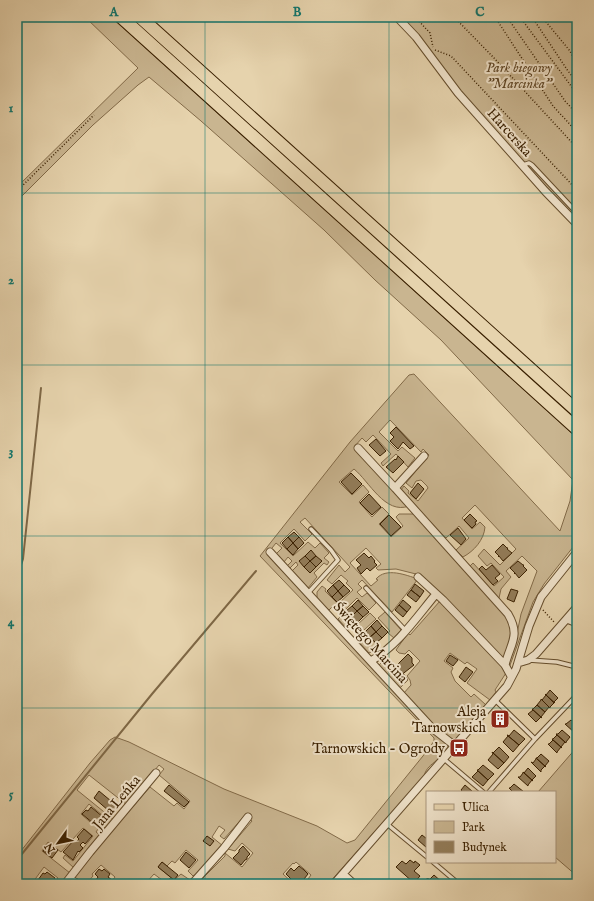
<svg xmlns="http://www.w3.org/2000/svg" width="594" height="901" viewBox="0 0 594 901" font-family="'IM FELL English',serif">
	<style>
		.green { fill: #c9b590; stroke: #826a48 }
		.lines { fill: none; stroke-linecap: round; stroke-linejoin: round }
		.stream { stroke: #7e6745; stroke-width: 2 }
		.building { fill: #937d5a; stroke: #3a2001 }
		.service-casing { stroke: #654d2c; stroke-width: 5.5 }
		.minor-casing { stroke: #654d2c; stroke-width: 9 }
		.primary-casing { stroke: #3a2001; stroke-width: 14 }
		.path { stroke: #3a2001; stroke-width: 1.5; stroke-dasharray: 1 2; stroke-linecap: butt }
		.service { stroke: #efe2ca; stroke-width: 3.5 }
		.minor { stroke: #efe2ca; stroke-width: 7 }
		.primary { stroke: #e6d3ad; stroke-width: 12 }
		.grid { fill: none; stroke: #0f766e; stroke-width: 1; stroke-opacity: 0.55 }
		.labels { text-anchor: middle; stroke-width: 4; stroke-linejoin: round; paint-order: stroke }
		.park-label { font-size: 14px; font-style: italic; fill: #5e4525; stroke: #efe2ca }
		.street-label { font-size: 14px; fill: #3a2001; stroke: #efe2ca }
		.poi-label { font-size: 14px; fill: #3a2001; stroke: #efe2ca; text-anchor: end }
		.neatline { fill: none; stroke: #0f766e; stroke-width: 1.5 }
		.grid-label { font-size: 13px; text-anchor: middle; font-weight: bold; fill: #0f766e }
	</style>
	<rect width="100%" height="100%" fill="#e6d3ad"/>
	<filter id="stains"><feTurbulence type="fractalNoise" baseFrequency=".005" numOctaves="4"/><feColorMatrix values="0 0 0 0 .2 0 0 0 0 .09 0 0 0 0 .02 0 0 0 .5 -.17"/></filter>
	<radialGradient id="worn" r=".72"><stop offset=".6" stop-color="#630" stop-opacity="0"/><stop offset="1" stop-color="#630" stop-opacity=".3"/></radialGradient>
	<path class="green" d="M85,17H111L577,438V542L544,584L533,602L509,668L508,665L514,648L521,614L537,571L522,556L506,571L511,577L501,589L499,598L470,566L473,563L494,586L504,577L491,563L487,566L478,556L484,549L500,565L516,549L475,505L462,518L472,529L480,522L485,527C484,540 474,551 463,557L456,550L469,538L459,526L446,538L401,492V490L404,486L409,491L408,493L418,501L428,488L427,486L421,480L416,481L412,488L406,483L429,455L423,449L421,452L390,420L379,432L398,451L402,447L415,458L408,467L396,454L383,466L381,463L391,454L373,435L366,442L362,438L354,447L409,506C385,515 369,481 354,469L339,482L352,495L363,485L369,492L359,502L372,517L382,507L389,514L379,524L391,537L403,526L396,517L399,514H414L504,612L512,630L510,641L504,657L501,658L420,575L396,569L378,570L376,568L381,564L366,548L350,563L371,586L378,580L376,579C386,567 406,575 418,579L392,612L362,580L358,584L362,588L357,592L362,597L367,593L376,603L369,610L357,598L344,611L357,625L370,613L376,619L363,631L380,648L369,653L356,639L361,634L353,625L348,630L338,619L343,614L334,605L329,610L317,598V592L322,586L326,589L325,591L338,604L353,590L346,583L348,581L341,575L332,584L327,580L339,565L345,572L350,567L305,518L300,522L312,534L305,541L294,529L280,543L293,556L308,542L315,548L320,543L329,553L324,558L329,562L327,565L324,563L314,573L317,577L308,588L292,571L298,565L296,562L290,568L287,566L292,561L288,557L284,562L276,554L282,548L276,543L268,553L270,558L448,745V747C445,751 441,757 437,760C431,765 426,768 424,776L328,884H313L308,879L311,875L296,862L294,864L293,863L283,874L294,884H197L225,856V853L242,867L253,853L242,843L235,851L228,849L252,821L245,815L224,839L220,836L225,830L219,826L212,837L223,846L197,874L193,876L188,871L198,860L186,850L175,863L172,861L167,866L162,862L158,867L174,880L181,874L190,880L186,884H178L170,878L166,883L154,874L145,884H110L115,877L101,865L92,874L93,876L87,883L83,884L75,877L92,854L150,787L174,806L177,803L184,809L190,801L159,775L164,769L159,765L127,805L89,775L77,790L114,820L106,829L103,826L108,820L89,804L81,814L98,829L96,832L101,836L74,868L63,858L65,855L73,861L93,836L83,828L61,852L48,842L42,851L70,873L61,884H54L58,878L44,867L33,882L36,884H17V856L90,763L110,740L115,737L129,742L224,789L317,826L347,843L355,840L427,751L434,741V738L260,556L350,442L409,375L414,374L560,531L570,501L573,480L441,340L375,280L324,230L201,121L149,77L138,85L93,125L17,201V187L138,68Z
		M397,17H577V224L545,191Z
		M440,601L499,663L506,673L495,690L496,692L490,700L467,683L477,669L467,662L465,664L450,653L444,661L453,668L451,672L455,681L471,697L474,694L486,705L455,740C439,738 414,706 403,694L411,685L410,680L407,676L420,661L409,650L405,654L399,653L396,650L408,633L410,635Z
		M385,612L401,630L394,638L388,633L390,631L378,618Z
		M385,659L390,665L389,666L400,678L404,674L408,680L401,687L398,689L378,666Z
		M577,747V876L555,857V792H538Z"/>
	<g class="lines">
		<path class="stream" d="M17,571L20,568L23,559L41,388
			M17,860L152,694L256,571"/>
	</g>
	<path class="building" d="M396,427L414,446L410,449L403,442L398,449L390,441L394,437L390,433Z
		M376,439L386,451L380,456L369,445Z
		M398,456L404,462L393,473L386,467L395,459L396,460Z
		M351,473L362,484L352,494L341,482Z
		M418,483L424,489L416,499L410,493Z
		M369,494L381,507L372,515L360,503Z
		M470,514L477,521L475,522L476,524L472,528L464,520Z
		M389,515L401,527L391,536L380,524Z
		M458,528L466,539L461,545L450,535Z
		M294,532L299,537L293,543L288,537Z
		M288,537L293,543L287,549L282,543Z
		M299,537L304,543L298,549L293,543Z
		M293,543L298,549L293,555L287,549Z
		M503,544L507,548H508L507,549L512,553L503,561L499,556L498,557L499,556L495,552Z
		M311,550L316,556L310,561L305,556Z
		M364,553L369,558L371,556L375,561L374,562L377,565L370,571L367,568L361,574L357,568L361,565L356,560Z
		M305,556L310,561L304,567L299,561Z
		M316,556L322,561L316,567L310,561Z
		M310,561L316,567L310,573L304,567Z
		M518,561L523,565H524L523,566L527,570L519,578L515,573L514,574L515,573L510,568Z
		M492,565L500,574L495,578L498,581L493,585L479,569L482,566L486,570Z
		M339,580L344,585L338,591L333,585Z
		M415,584L424,591L420,597L411,590Z
		M333,585L338,591L332,597L327,591Z
		M344,585L350,591L343,597L338,591Z
		M511,589L518,591L514,602L507,599Z
		M411,590L420,597L416,602L407,595Z
		M338,591L343,597L337,602L332,597Z
		M358,600L363,606L357,611L352,606Z
		M403,600L411,607L407,612L399,605Z
		M399,605L407,612L403,617L395,610Z
		M352,606L357,611L351,617L346,611Z
		M363,606L369,612L363,617L357,611Z
		M357,611L363,617L357,623L351,617Z
		M377,620L382,626L376,632L371,626Z
		M371,626L376,632L370,637L365,632Z
		M382,626L388,632L382,638L376,632Z
		M376,632L382,638L376,643L370,637Z
		M408,654L412,658V663L414,665L400,676L393,669Z
		M450,655L458,660L453,666L446,661Z
		M466,667L473,672L465,682L459,677Z
		M550,690L558,698L554,702L555,703L545,694L546,695Z
		M546,695L554,703L550,707V708L541,699L542,700Z
		M541,699L550,708L549,707L545,712L537,705L541,700Z
		M537,705L545,712L541,717L542,718L532,709H533Z
		M532,709L542,718L541,717L536,722L528,714L533,710Z
		M571,720L577,726L575,733L565,724H566Z
		M514,730L525,739L519,745L507,735L509,736Z
		M562,730L570,737L566,742V743L556,734H558Z
		M507,735L519,745L513,752L503,742L508,736Z
		M557,735L565,742L561,747L562,748L552,739H553Z
		M553,740L561,747L557,752V753L548,744H549Z
		M499,747L509,757L504,763L492,752L493,753Z
		M492,752L504,763L498,769L488,760L493,754Z
		M541,754L549,761L545,766L546,767L536,758H537Z
		M536,758L546,767L545,766L541,770V772L531,762L533,763L536,759Z
		M483,765L494,774L488,780L477,770H478Z
		M528,768L536,776L532,780L533,781L523,772L524,773Z
		M477,770L488,780L483,786L472,777L478,771Z
		M523,772L533,781L532,780L528,785V786L518,777H520L523,773Z
		M514,784L524,792H513L509,788H510Z
		M169,785L189,802L184,807L164,791Z
		M465,785L473,792H463L461,790Z
		M99,791L111,801L113,799L119,804L114,810L111,808L109,811L94,798Z
		M91,807L103,817L99,822L102,825L99,828L82,814L86,810L88,811Z
		M84,829L92,836L85,844L83,842L80,845L83,848L79,852L78,851L73,860L63,852L74,840L76,842L79,839L77,837Z
		M422,835L427,839V848L418,840Z
		M207,836L214,841L210,846L203,841Z
		M49,844L58,850L52,858L43,851Z
		M243,846L250,854L247,857V859L245,860L241,865L233,858L239,852V850Z
		M186,852L196,860L189,868L180,860Z
		M410,860L414,863L415,861L420,865L414,871L420,876L414,883L396,867L402,861L406,864Z
		M162,862L178,875L174,880L158,867Z
		M299,866L304,870L308,874L304,879L309,884H296L286,874L291,868L294,871Z
		M99,869L102,871L104,869L110,874L108,877L112,880L109,884H101L96,880L98,877L95,874Z
		M47,872L55,878L51,884H37L39,881L38,880L43,873L45,874Z
		M434,875L444,884H435L430,879Z"/>
	<g class="lines">
		<defs>
			<path id="service" d="M523,165L529,163L532,165L577,213
				M366,588L405,630
				M308,593L338,560L331,550L311,529
				M529,660L557,662L577,667
				M535,739L575,697
				M444,759L483,792
				M489,792L535,739L495,700
				M387,824L427,857
				M433,862L459,884
				M426,884L428,881"/>
			<path id="minor" d="M397,17L416,37L458,93L545,191L577,224
				M358,448L395,488
				M424,456L395,488L508,614C521,636 510,644 505,665
				M270,552L432,728L455,746
				M418,577L443,600L505,665L511,676
				M567,619L577,623
				M371,661C398,645 416,618 436,594
				M518,663L528,660L536,654L577,607
				M343,874L354,884
				M70,878L77,884
				M65,884L90,852L156,773
				M192,884L224,848L248,817
				M334,884L507,686L516,669L529,626L541,597L577,552"/>
			<path id="primary" d="M121,17L577,429
				M140,17L577,411"/>
		</defs>
		<use href="#service" class="service-casing"/>
		<use href="#minor" class="minor-casing"/>
		<use href="#primary" class="primary-casing"/>
		<path class="path" d="M415,17L430,33L433,47
			M454,17L495,59L577,148
			M495,17L553,106L577,132
			M507,17L565,101L577,114
			M520,17L577,94
			M532,17L568,71L577,82
			M542,17L570,51L577,66
			M567,17L577,28
			M435,50L451,56L577,190
			M572,55L577,52
			M17,191L94,115
			M543,610L554,622"/>
		<use href="#service" class="service"/>
		<use href="#minor" class="minor"/>
		<use href="#primary" class="primary"/>
	</g>
	<path class="grid" d="M205,17V884M389,17V884M17,193H577M17,365H577M17,536H577M17,708H577"/>
	<defs>
		<symbol id="building-square" viewBox="-11 -11 22 22"><rect x="-9" y="-9" width="18" height="18" rx="4" fill="#8f2418" stroke="#efe2ca"/><path d="M-4-6H4V6H1V3H-1V6H-4ZM-2.5-4.3h1.7v1.8h-1.7ZM.8-4.3h1.7v1.8H.8ZM-2.5-1h1.7V.8h-1.7ZM.8-1h1.7V.8H.8Z" fill="#fff"/></symbol>
		<symbol id="bus-square" viewBox="-11 -11 22 22"><rect x="-9" y="-9" width="18" height="18" rx="4" fill="#8f2418" stroke="#efe2ca"/><path d="M-5-6H5V4H4V6H2V4H-2V6H-4V4H-5ZM-3.5-4V0h7V-4ZM-3.5 1.2v1.5H-2V1.2ZM2 1.2v1.5H3.5V1.2Z" fill="#fff"/></symbol>
	</defs>
	<g fill-rule="evenodd">
		<use href="#building-square" x="489" y="708" width="22" height="22"/>
		<use href="#bus-square" x="448" y="737" width="22" height="22"/>
	</g>
	<g class="labels">
		<g class="park-label">
			<text x="519" y="72">Park biegowy<tspan x="519" dy="16">"Marcinka"</tspan></text>
		</g>
		<g class="street-label">
			<text transform="translate(510 132) rotate(48)" y="5">Harcerska</text>
			<text transform="translate(371 642) rotate(48)" y="5">Świętego Marcina</text>
			<text transform="translate(116 802) rotate(-50)" y="5">Jana Leńka</text>
		</g>
		<g class="poi-label">
			<text x="486" y="716">Aleja<tspan x="486" dy="16">Tarnowskich</tspan></text>
			<text x="445" y="753">Tarnowskich - Ogrody</text>
		</g>
	</g>
	<rect width="594" height="901" fill="none" stroke="#e6d3ad" stroke-width="44"/>
	<rect x="426" y="791" width="130" height="72" fill="#efe2ca" stroke="#a7947a"/>
	<rect x="434" y="804" width="20" height="6" fill="#e6d3ad" stroke="#a7947a"/>
	<text x="462" y="811" font-size="12" fill="#3a2001">Ulica</text>
	<rect x="434" y="821" width="20" height="12" fill="#c9b590" stroke="#a7947a"/>
	<text x="462" y="831" font-size="12" fill="#3a2001">Park</text>
	<rect x="434" y="841" width="20" height="12" fill="#937d5a" stroke="#a7947a"/>
	<text x="462" y="851" font-size="12" fill="#3a2001">Budynek</text>
	<g transform="translate(58 843) rotate(237)" stroke="#efe2ca" stroke-width="3" paint-order="stroke">
	<path d="M0-3L7 15L0 10L-7 15Z" fill="#3a2001"/>
	<text y="-6" font-size="11" font-weight="bold" text-anchor="middle" fill="#3a2001">N</text>
	</g>
	<rect x="22" y="22" width="550" height="857" class="neatline"/>
	<g class="grid-label">
		<text x="114" y="16">A</text>
		<text x="297" y="16">B</text>
		<text x="480" y="16">C</text>
		<text x="11" y="112">1</text>
		<text x="11" y="284">2</text>
		<text x="11" y="455">3</text>
		<text x="11" y="626">4</text>
		<text x="11" y="798">5</text>
	</g>
	<rect width="100%" height="100%" filter="url(#stains)"/>
	<rect width="100%" height="100%" fill="url(#worn)"/>
</svg>
